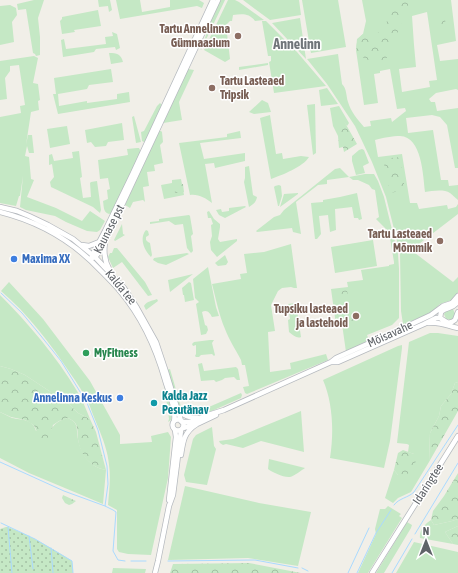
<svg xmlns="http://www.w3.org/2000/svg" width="458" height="573" viewBox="0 0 458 573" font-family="'Asap Condensed',sans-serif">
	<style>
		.grass { fill: #c5e8c5; fill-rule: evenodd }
		.forest { fill: url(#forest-crowns) }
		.garden { fill: url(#garden-dots) }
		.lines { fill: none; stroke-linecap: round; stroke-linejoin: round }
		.stream { stroke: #aadaff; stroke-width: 1 }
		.secondary-casing { stroke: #b6babf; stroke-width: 6 }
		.secondary { stroke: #fff; stroke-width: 4.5 }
		.education-dot { fill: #8d6e63; stroke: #fff; stroke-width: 1.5 }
		.shop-dot { fill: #3f7fe0; stroke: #fff; stroke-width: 1.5 }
		.leisure-dot { fill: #2e9e5b; stroke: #fff; stroke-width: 1.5 }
		.culture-dot { fill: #0f9aa8; stroke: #fff; stroke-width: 1.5 }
		.labels { text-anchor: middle; stroke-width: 3; stroke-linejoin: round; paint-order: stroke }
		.education-label { font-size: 12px; font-weight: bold; fill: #785e54; stroke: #fff; text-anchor: end }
		.street-label { font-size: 12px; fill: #5f6368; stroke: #fff }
		.shop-label { font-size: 12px; font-weight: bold; fill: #366cbe; stroke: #fff; text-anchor: start }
		.leisure-label { font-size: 12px; font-weight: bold; fill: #27864d; stroke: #fff; text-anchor: start }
		.culture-label { font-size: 12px; font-weight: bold; fill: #0d838f; stroke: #fff; text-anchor: start }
		.quarter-label { font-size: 14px; font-weight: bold; fill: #70757a; stroke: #fff }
	</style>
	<defs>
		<pattern id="forest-crowns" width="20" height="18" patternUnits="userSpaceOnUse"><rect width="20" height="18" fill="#c5e8c5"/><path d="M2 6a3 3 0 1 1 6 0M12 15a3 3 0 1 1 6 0" fill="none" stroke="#a3c0a4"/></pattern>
		<pattern id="garden-dots" width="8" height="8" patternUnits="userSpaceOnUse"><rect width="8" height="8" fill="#c5e8c5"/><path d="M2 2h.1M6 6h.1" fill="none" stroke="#a3c0a4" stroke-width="1.8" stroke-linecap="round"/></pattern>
	</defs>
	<rect width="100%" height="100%" fill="#f1efe8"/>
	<path class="grass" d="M34,0H44L38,18L40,37V55L36,56L35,54L33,53L26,9L18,10L17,4Z
		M98,0H110L112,10L109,12L108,6L99,7Z
		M116,0H140L142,12L170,7V0H199L204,3L202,8L197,6L120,19Z
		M220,0H225L201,50L200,47H202L208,29H206Z
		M228,0H235L239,2L264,20L255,21C249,13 242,14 233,15L232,21H230L226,25L230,59L225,62L204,50Z
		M243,0H299L301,15L270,20Z
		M302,0H338L346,47L311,53Z
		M362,0H451L456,41L437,45L440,61L458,59V90L456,89L436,93L429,99L431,102H435L437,111L458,108V168H455L447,125L440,117L432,115L406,118L408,133L433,130L441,180H448L449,186L458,185V200C455,198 453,195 450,193C444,189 432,191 425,192C423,175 422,137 400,136C393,136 382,138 375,140L378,157L402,154L410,203H417L419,209L447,205L448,209L456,207L458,204V214L411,250L453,282L458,277V293L452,300L440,304L430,314L403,324L401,311L400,253L386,197L372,162L355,126L327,84L307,59L338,54L342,84C347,89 346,96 348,102C351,112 358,120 364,127L371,126L370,121L391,118L392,122L406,111L405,108L397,109L390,69L380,71V73L374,74L378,103L364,105L356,50L357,39L363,34L366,21ZM427,12L437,80L429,81L430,87L402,92L399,69L416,67L414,45L412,16Z
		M10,5L16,8L17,15L12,22L14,42L0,45V6Z
		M98,10L101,26L74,30L75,32L62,34L60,21L62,19V17Z
		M300,18L306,59L272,23Z
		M262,21H266L297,52L326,86L274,93L269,62L271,61V56H268Z
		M112,32L117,34L120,48L116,50L115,47L96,49L94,52L63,57L61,40L64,39L66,49L106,44L105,37L113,36Z
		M109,53C117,53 121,54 123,62L111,64Z
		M34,56L38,58L33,83L38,84L40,100L38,101L39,110L31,112L26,145L28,135H32L34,153H29L27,146L25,156L29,157L31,179L34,180L27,197L56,208L82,221L90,211L105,221L100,230L97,232L87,231L66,222L55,216L26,210L20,207L23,176L20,196H19L16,206L0,203V117L21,113L20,106L25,105L19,65L10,66V71L5,78L7,99L0,100V61Z
		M268,63V65L239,70V67Z
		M111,69L113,82L89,85L87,89L58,94L59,106L87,101V103L117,99V94L129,92L130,102L58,114L53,94H56L54,78Z
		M188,69L194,70L179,102L182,120L163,123Z
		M327,88L338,104L321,106L319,90Z
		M262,100L268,103L271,112L254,114L249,112Z
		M160,103L162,105L146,140L144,142L142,141L141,132L144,131L157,106Z
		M315,104L316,153L313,155C311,138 309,122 307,105Z
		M339,106L349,123L347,126L344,122L337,128H334L333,126L330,108Z
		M270,115L276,154L282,153L283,159L301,156L309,157C303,167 282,175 271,179L260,118Z
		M134,116L141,142L136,143L132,117Z
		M122,123L124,140L108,142L106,146L95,147L91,142L87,143L85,130Z
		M67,126L70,144L50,148L47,129Z
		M159,131H161L162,132L163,142L160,145L163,163L154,165L155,171L147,172L149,186L143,187L145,202L143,200L133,202L130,208L125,205Z
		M240,131L241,138L200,143L204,159L245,153V161L215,168L214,163L205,164L212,203C205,198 199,194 190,195L179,143L227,137V134Z
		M137,148H139L141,152L111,214C103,214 104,207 103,201L108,199L107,190L110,189L108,178L100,179L98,160L128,155L127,149Z
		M362,149L364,150L369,163L363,166L365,173L356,175L352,161V156L359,150Z
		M79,151L82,177L80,178L83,198L91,197L90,183L91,182L97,181L101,210L100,213L93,207L51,187L50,182L54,177L52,164L49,165V155L52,154L54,161L73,158L72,152Z
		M249,166L253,195L257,197C256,202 254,204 249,207L244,182L245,178V167Z
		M340,168L349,177L365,174H374L378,181L384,197L398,254L399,269V318L392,325L367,335L369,340L346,352L342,324L336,325L331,289L348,287L347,282L363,280L361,270L389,266V265L394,264V262L389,232L376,219L379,217L375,190L372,189L369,185L358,180H353L349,177L327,180V184L318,185L296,202L301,234L293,232L292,228L257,232L256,231L274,217L280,215L284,210L335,169Z
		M181,179L184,195L164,199L161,185L172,183V180Z
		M279,185L281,186L282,196L279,206H278L274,187L275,186Z
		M298,193V194L280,207L284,194Z
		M357,193L362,219L359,220L358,218H354L352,207L335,209L336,230L330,232L328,215L319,216L321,234L317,239H315L311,203L323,202V200L340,197Z
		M245,206L246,207L225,218L219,215L216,210L221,209L222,212L229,211V208Z
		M209,211L214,219L220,224V227L218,239L220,242L237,239V241L217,257L211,250L210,242L212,236L211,225L213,224L211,218H208L207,212Z
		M189,215L190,216L193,234L191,236L193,251L191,253L187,248L183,224L175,225L169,221L150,224V222L159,221V219Z
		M122,224L123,234L125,235L115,241L114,240Z
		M146,230L148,231L149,235L146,237V240L148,242L150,243L152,255L151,257C144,250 139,238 146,230Z
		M373,240L377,266L335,273L331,247Z
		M291,244L297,288H294L291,287L282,288L278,291L271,305L275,331L268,332L270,372L291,369L290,363L326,354L328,360L247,394L245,393L243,387L249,386L245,365H242L241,360C236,350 229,340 225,329C219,315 216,299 212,284L241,279L240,274L247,273L244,254L264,252Z
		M114,248H117L145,282L152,295L148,296L122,262L113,268L108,257L110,253H112Z
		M187,253L189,254L166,265L158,263L153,260L154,258Z
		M225,255L228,262L226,265L218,266L215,263Z
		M208,267L216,307L219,316L212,317C210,313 207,309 202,312L205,325L207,326L208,330L206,334L201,335L196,304L199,302L195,298L193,279Z
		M193,274L170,292L168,280Z
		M9,282L43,319L90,381L120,435V444L152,442L151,436L168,432L171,437L168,478L151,555L128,554L119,552L117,549V510L108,505C109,492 111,478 109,465C108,452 103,439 98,427C95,420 92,412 89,404C84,393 77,383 70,373C50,343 28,314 1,291Z
		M189,282L191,283L194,300L185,302L184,295H183L182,288Z
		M0,295C29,324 56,356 77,391C82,399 86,409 90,419L78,413L69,404L25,375L11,369L0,366Z
		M157,299L158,301L146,310L144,306C147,301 152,301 157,299Z
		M296,303L301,337C297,339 293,335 289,332L288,320L290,319L288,304Z
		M453,309L455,314L454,317L451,320L446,319L444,314L446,311Z
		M430,333H438L458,336V382L455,383L451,394L441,406L439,416L430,433L429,462L411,492L398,498L393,503L385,498L394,470L398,475L414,454L408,452L409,445L407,444L397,443L409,342Z
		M210,340H214L212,343L215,355L214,356L212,354L201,355L199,357H196L195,356L196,354V345L193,346L192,344L194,342Z
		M402,345V348L390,441L384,468L330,458C334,433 333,403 323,380L398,346Z
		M202,363L204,371L236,367L238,369L240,380H237L234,377L225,378L222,380L216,382L214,380L201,381L198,364Z
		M170,369L181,407C187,412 192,414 199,411L203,415L199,416H188L178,408L167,370Z
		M164,383H165L172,414L171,420L168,422L169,419Z
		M241,393L242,395L241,398L205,414L202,410Z
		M301,411L304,452L261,441L243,448L226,444L223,445L220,443L219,441L233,439Z
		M0,412C4,414 8,416 12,418C22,420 33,419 36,431L51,430C55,422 61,420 68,418C79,423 76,428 78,439C81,455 90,467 106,470L103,504L29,473L0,458Z
		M212,427L214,446L216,449L207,485L186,482L184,475L193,439L196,435Z
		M269,459L305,468C302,470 294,476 290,477C284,478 272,472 268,469Z
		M185,486L259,503L311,512L298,566L248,558L168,560Z
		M388,506L401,514L399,516L402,518L368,573H358L376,534L375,529L380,509H385Z
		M458,519V526L445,532L453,544L420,538C419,530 425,524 431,520L434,525L452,521Z
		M407,522L412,525L411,528L384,573H376Z
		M414,542L458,552V573H396Z
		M113,568L146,569L145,573H112Z"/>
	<path class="forest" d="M395,0H409L408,6L391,49L385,61L383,62L375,64L357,54C356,45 356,40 363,34L368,33L375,36L385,25L391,13Z
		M445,18L446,29L443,30L434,23V19Z
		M344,121L357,144L344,152L343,147L339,148L338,136L334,128H336L338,124Z
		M400,157L405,190L390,193L383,159Z
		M183,184L184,192L175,193L174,185Z
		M347,290L349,303H350L354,325L346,326L341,291Z
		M0,366L11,369L25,375L69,404L78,413L90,419L96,432L106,470C90,467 80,455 78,439C77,428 79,423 68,418L59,421L53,425L50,435L46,440H43L39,438L35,427L32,424L25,420L11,417L0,412Z
		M458,382V411L429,462L430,433L439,416L441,406L451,394L455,383Z
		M403,450L414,454L417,460L407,475H398L394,470L398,453Z
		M458,473V519L452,521L434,525L431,520L433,511L444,496Z
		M63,495L76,501L72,504L69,505L65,503L62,498Z
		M458,526V545L453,544L445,532Z
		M249,563L301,573H170L173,564Z"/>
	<path class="garden" d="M6,527H8C31,536 52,548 72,561L73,573H0V529Z"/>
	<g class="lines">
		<path class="stream" d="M1,293L22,313L41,336L61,361L87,403L98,430L107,466L108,484L105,506L113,510L116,512L113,551L118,560L125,561
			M0,462L64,491L105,506
			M394,505C399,498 408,498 414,492L458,425
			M1,523L35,539L72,561L73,573
			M8,527L12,573
			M415,534L458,463
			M29,536L33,569
			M51,548L53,573
			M131,561H146
			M168,561L255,560L298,568
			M302,568L308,571
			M348,573L369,528
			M357,573L376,533L391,510
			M392,573L412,539"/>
		<defs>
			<path id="secondary" d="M0,207L17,211L29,216L48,225L73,239L95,257L124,288L137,308L156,342L166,372L181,421
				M0,212C40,222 73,241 101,271C107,277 114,284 120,291C141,316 156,348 165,380C168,391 177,410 174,421
				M105,243C103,254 105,262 110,271
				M82,245L89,246L99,242
				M92,256L105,231L133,173L213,0
				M90,259L95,257L101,250L218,0
				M440,318L441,312C447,306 453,310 458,301
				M429,323C440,321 447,326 458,328
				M331,362L336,358L401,329L431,315L443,306L452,303L458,296
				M178,410C184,416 189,418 198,418
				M172.5 425a5.5 5.5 0 1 1 11 0a5.5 5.5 0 1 1-11 0Z
				M182,422H192L205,416L224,410L331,362H338L424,324L436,318H440L448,323L452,322L455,320L458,312
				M183,428L197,424L216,415
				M181,455C183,441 184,432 197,424
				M169,500L176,437L175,430
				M155,573L158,561L169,506L173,495L177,464L181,430
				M372,573L458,436"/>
		</defs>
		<use href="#secondary" class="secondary-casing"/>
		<use href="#secondary" class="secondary"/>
	</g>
	<g class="education-dot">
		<circle cx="238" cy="36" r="4"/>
		<circle cx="212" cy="88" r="4"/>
		<circle cx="440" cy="241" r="4"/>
		<circle cx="356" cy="316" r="4"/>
	</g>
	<g class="shop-dot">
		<circle cx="14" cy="259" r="4"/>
		<circle cx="120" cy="398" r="4"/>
	</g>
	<circle class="leisure-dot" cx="86" cy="353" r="4"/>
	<circle class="culture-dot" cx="154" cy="403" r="4"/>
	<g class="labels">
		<g class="education-label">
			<text x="230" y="33">Tartu Annelinna<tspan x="230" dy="14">Gümnaasium</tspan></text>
			<text x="220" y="85" text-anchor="start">Tartu Lasteaed<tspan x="220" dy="14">Tripsik</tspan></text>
			<text x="432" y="238">Tartu Lasteaed<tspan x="432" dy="14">Mõmmik</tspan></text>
			<text x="348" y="313">Tupsiku lasteaed<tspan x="348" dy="14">ja lastehoid</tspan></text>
		</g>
		<g class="street-label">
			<text transform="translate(109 229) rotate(-63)" y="4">Kaunase pst</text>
			<text transform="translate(121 287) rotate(51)" y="4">Kalda tee</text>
			<text transform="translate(390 334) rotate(-24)" y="4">Mõisavahe</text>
			<text transform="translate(428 484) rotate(-57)" y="4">Idaringtee</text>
		</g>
		<g class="shop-label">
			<text x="22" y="263">Maxima XX</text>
			<text x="112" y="402" text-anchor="end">Annelinna Keskus</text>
		</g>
		<g class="leisure-label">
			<text x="94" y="357">MyFitness</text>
		</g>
		<g class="culture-label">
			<text x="162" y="400">Kalda Jazz<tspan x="162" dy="14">Pesutänav</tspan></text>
		</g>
		<g class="quarter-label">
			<text x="297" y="49">Annelinn</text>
		</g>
	</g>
	<g transform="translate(426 541)" stroke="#ffffff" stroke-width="3" paint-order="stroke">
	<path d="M0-3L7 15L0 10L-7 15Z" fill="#5f6368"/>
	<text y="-6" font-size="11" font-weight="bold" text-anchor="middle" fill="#5f6368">N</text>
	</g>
</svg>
